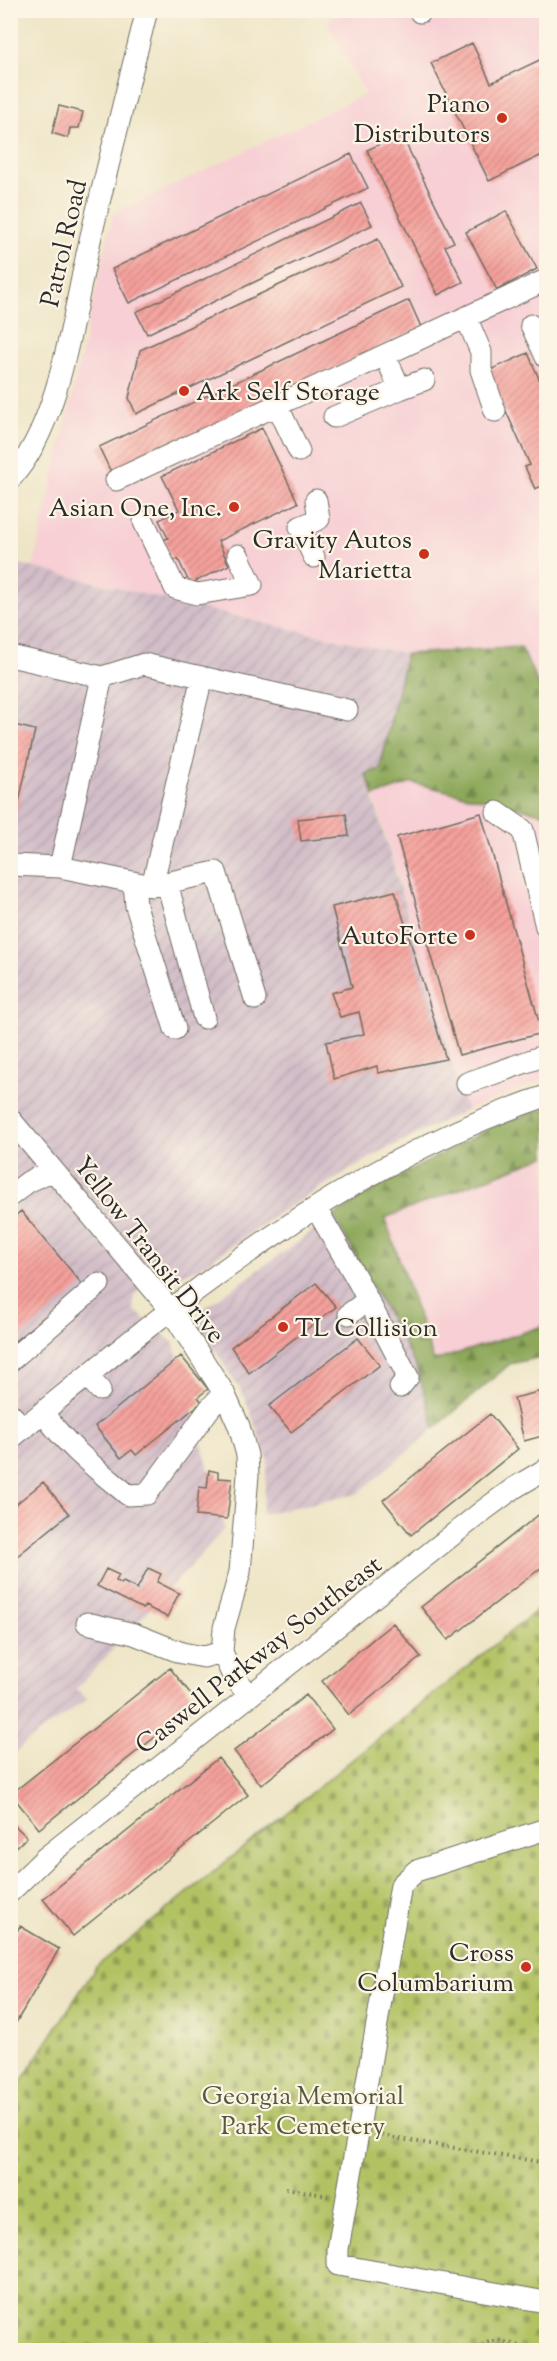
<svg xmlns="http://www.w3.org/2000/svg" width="557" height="2361" viewBox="0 0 557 2361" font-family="'Sorts Mill Goudy',serif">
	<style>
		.built { fill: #f7cfd4 }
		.industrial { fill: url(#industrial-furrows) }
		.forest { fill: url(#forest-firs); stroke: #5c6a42; stroke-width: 1.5 }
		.cemetery { fill: url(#cemetery-stones); stroke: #6e7648; stroke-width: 1.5 }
		.building { fill: url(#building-hatch) }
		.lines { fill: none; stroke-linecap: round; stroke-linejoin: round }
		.minor-casing { stroke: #6f6c61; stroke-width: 23 }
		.path { stroke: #6f6c61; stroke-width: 4; stroke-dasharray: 1.5 4.5; stroke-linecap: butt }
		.minor { stroke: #fff; stroke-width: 21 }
		.poi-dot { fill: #c8321e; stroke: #fcf5e5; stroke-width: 2 }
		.labels { text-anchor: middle; stroke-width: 4.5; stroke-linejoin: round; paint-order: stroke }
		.poi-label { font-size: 26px; fill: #2b2b2b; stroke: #fcf5e5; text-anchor: end }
		.street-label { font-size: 26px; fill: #2b2b2b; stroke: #fcf5e5 }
		.park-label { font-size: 26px; fill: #54583c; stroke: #fcf5e5 }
	</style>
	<defs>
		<pattern id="industrial-furrows" width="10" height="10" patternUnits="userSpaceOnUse" patternTransform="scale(1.5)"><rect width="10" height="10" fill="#d2bdc8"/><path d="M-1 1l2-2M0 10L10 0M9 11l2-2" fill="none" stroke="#b4a3ac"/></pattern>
		<pattern id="forest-firs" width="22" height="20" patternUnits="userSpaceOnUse" patternTransform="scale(1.5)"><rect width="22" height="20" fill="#8da85a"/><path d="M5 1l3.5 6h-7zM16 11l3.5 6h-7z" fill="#73894b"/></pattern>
		<pattern id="cemetery-stones" width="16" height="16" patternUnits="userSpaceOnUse" patternTransform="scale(1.5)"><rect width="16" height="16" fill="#b2c264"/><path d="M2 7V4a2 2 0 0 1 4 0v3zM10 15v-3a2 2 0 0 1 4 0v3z" fill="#919e53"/></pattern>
		<pattern id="building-hatch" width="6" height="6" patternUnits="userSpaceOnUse" patternTransform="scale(1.5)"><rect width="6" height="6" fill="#f6a19c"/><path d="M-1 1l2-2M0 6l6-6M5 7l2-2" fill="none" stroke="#c7837f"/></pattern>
	</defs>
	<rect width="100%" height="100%" fill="#fcf5e5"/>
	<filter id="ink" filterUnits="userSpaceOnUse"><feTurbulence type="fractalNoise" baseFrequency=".0167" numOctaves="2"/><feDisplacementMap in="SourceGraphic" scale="12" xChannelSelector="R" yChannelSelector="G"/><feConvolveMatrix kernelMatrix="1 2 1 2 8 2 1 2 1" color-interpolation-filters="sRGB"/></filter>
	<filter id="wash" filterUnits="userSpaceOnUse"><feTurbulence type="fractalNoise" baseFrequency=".008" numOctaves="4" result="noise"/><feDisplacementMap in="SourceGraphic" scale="24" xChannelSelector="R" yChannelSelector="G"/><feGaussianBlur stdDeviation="1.35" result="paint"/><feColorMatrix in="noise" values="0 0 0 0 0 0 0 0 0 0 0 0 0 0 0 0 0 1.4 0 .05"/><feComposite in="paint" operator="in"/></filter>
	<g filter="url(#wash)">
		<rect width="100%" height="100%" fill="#eee5c6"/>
		<path class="built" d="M346,11H546V701L520,647L406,654L263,623L33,567L113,214L365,94L327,21Z
			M412,783L546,814V1079L466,1110L374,796Z
			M546,1156V1325L434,1362L385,1218Z"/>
		<path class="industrial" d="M11,562L263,623L406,654L380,769L366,774L466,1110L378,1153L287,1208L199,1268L182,1274L172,1273L162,1269L134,1295L133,1309L174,1343L225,1528L76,1689L87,1699L25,1743L11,1757Z
			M334,1216L417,1368L435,1428L357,1494L262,1514L268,1460L245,1398L200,1326L204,1309Z"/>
		<path class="forest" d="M521,647L546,701V814L412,783L374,796L366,774L380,769L406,654Z
			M546,1108V1156L385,1218L434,1361L546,1325V1356L510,1364L435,1428L417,1368L334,1216L374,1190L494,1126Z"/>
		<path class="cemetery" d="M546,1603V2350H14L11,2347V2097L96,1967Z"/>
		<g id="blocks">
			<path class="building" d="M472,43L491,83L546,57V153L489,181L431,63Z
				M59,106L83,112L79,128H70L68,138L52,133Z
				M401,134L454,242L445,246L463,282L438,295L367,150Z
				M351,154L368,188L129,303L112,269Z
				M361,203L372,225L147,334L136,312Z
				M506,211L537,269L497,290L466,232Z
				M378,239L401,287L136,414L129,398L140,350Z
				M409,300L421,327L112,474L99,447Z
				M528,353L546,395V484L535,489L525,467L530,465L488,371Z
				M262,428L298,503L218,541L229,565L190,584L178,559L173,561L163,540L168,538L159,520L179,510L162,476Z
				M10,724L35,730L16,815L10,813Z
				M481,813L542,1033L459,1055L397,837Z
				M346,814L349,836L301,841L298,819Z
				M395,891L446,1059L378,1073L377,1066L334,1079L326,1042L364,1034L359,1012L340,1017L331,993L352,987L332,907Z
				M21,1211L83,1285L10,1345V1220Z
				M316,1283L336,1307L249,1373L231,1347Z
				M358,1338L380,1365L291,1432L269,1406Z
				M181,1356L208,1389L198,1397L202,1402L136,1455L132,1450L121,1458L95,1426Z
				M546,1390V1435L524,1441L514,1398Z
				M490,1414L518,1449L411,1535L383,1500Z
				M209,1470L218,1472V1478L232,1479L227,1519L196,1516L199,1487L207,1488Z
				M43,1482L69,1514L10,1562V1509Z
				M546,1509V1564L448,1640L421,1607Z
				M148,1568L161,1574L157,1582L179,1593L167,1617L145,1606L143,1609L97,1586L106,1569L119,1575L116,1581L121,1584L123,1582L137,1589Z
				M393,1623L421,1657L349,1715L322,1681Z
				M170,1668L198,1703L39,1829L11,1794Z
				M306,1695L333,1729L261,1785L234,1751Z
				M218,1758L248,1795L73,1936L43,1899Z
				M10,1821L27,1837L10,1853Z
				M20,1926L59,1949L10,2033V1943Z"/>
		</g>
	</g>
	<g filter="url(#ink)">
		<use href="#blocks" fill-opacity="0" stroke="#6f6c61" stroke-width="1.5"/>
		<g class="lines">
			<defs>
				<path id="minor" d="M420,12L422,10
					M466,317L481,352V370L495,411
					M531,325L546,357
					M400,389L424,380
					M277,405L299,451
					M334,417L400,389L385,355
					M10,479C61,425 74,307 91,236C109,160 128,86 147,10
					M116,480L546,280
					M144,522L175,588L197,594L252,585L238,555
					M314,557L300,527L319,519L316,500
					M10,656L102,677L60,867L152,886L202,677
					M102,677L144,664L347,710
					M497,812L523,830L546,927
					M10,865L60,867
					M134,883L136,906L175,1029
					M167,883L204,1018
					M152,886L216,872L255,999
					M467,1083L546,1055
					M10,1119L170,1309L224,1393L239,1426L247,1455L248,1475L240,1572L224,1628L222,1652L232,1674L249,1696
					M10,1196L28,1182L53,1170
					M316,1208L358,1281L408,1377L400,1387
					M349,1314L368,1300
					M10,1361L99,1284
					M87,1376L100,1390
					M43,1412C65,1445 98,1470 128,1495L147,1494L210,1408L224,1393
					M10,1414L24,1428
					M10,1439C174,1304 342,1164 546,1096
					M87,1623L134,1634L182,1653L204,1657L222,1652
					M546,1829L416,1871L401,1885L338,2249V2265L546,2302
					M10,1892L45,1858L484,1510L514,1488L546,1469"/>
			</defs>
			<use href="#minor" class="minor-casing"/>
			<path class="path" d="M376,2135L546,2163
				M286,2188L328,2196
				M478,2350C492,2332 514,2346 533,2350"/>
			<use href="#minor" class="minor"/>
		</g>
	</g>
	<g class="poi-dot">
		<circle cx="502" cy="118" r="6"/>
		<circle cx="184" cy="391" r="6"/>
		<circle cx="234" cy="507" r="6"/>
		<circle cx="424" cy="554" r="6"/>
		<circle cx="470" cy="935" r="6"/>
		<circle cx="283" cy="1327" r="6"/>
		<circle cx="526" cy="1967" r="6"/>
	</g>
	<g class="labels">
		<g class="poi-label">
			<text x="490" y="112">Piano<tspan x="490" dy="30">Distributors</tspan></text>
			<text x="196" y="400" text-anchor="start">Ark Self Storage</text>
			<text x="222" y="516">Asian One, Inc.</text>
			<text x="412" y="548">Gravity Autos<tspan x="412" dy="30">Marietta</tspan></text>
			<text x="458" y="944">AutoForte</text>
			<text x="295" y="1336" text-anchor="start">TL Collision</text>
			<text x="514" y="1961">Cross<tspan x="514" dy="30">Columbarium</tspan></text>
		</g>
		<g class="street-label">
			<text transform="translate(63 243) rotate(-77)" y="9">Patrol Road</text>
			<text transform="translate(150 1249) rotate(52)" y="9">Yellow Transit Drive</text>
			<text transform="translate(258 1654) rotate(-38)" y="9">Caswell Parkway Southeast</text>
		</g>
		<g class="park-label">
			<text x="303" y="2104">Georgia Memorial<tspan x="303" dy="30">Park Cemetery</tspan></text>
		</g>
	</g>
	<rect width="557" height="2361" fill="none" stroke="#fcf5e5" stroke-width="36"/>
</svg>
